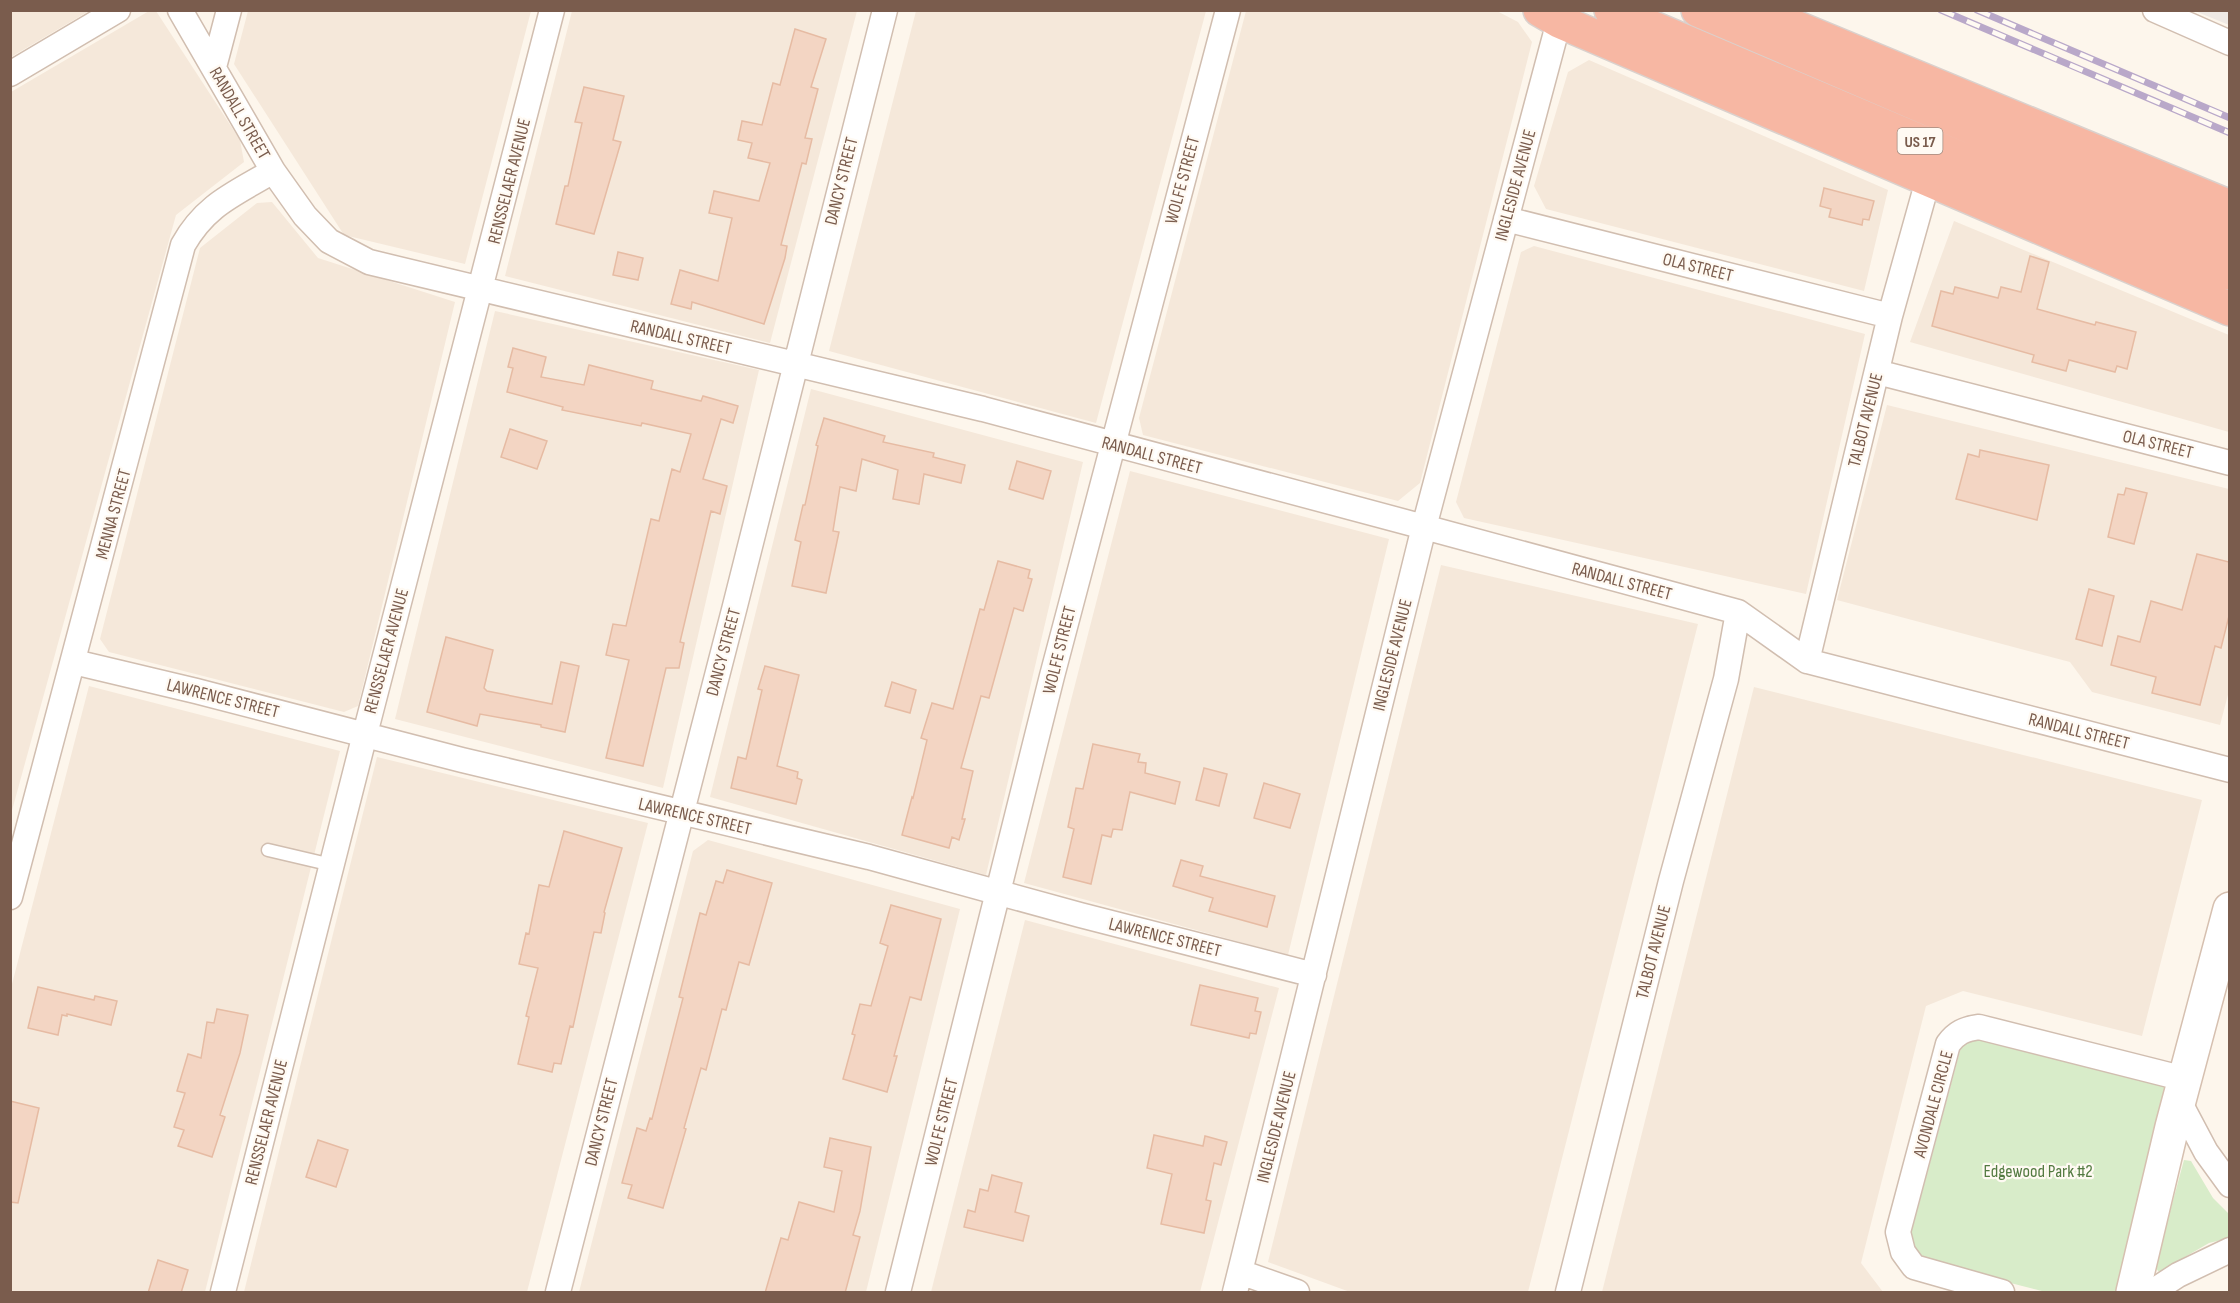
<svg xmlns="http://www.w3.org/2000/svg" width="2240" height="1303" viewBox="0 0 2240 1303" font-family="'Sofia Sans Condensed',sans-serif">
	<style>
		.residential { fill: #f5e8da }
		.industrial { fill: #efe9e4 }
		.green { fill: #d8ecc9 }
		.building { fill: #f3d5c3; stroke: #e6bba3; stroke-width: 1.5 }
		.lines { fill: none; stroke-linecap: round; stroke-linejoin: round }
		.lane-casing { stroke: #d1beb0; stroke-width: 15 }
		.street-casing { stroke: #d1beb0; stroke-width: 27 }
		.secondary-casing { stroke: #d6c0b0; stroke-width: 36 }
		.highway-casing { stroke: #dad1cd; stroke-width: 36 }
		.lane { stroke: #fff; stroke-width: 12 }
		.street { stroke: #fff; stroke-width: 24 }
		.secondary { stroke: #fff; stroke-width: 33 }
		.highway { stroke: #f7b7a3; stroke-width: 33 }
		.rail-casing { stroke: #b9a8c9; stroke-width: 7 }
		.rail { stroke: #fffaf3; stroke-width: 4.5; stroke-dasharray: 14; stroke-linecap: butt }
		.labels { text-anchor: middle; stroke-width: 4.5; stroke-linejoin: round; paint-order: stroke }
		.shield { fill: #fffaf3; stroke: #a28b7f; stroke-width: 1.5 }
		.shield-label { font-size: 16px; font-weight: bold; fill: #7a5c4d }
		.street-label { font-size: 18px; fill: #7a5c4d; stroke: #fffaf3 }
		.park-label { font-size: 18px; fill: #537a41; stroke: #fffaf3 }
	</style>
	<rect width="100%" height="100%" fill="#fdf6ec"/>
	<path class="residential" d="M11,10H89V11L11,57Z
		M1495,10L1518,22L1532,42L1420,483L1398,501L1143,435L1139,418L1246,11Z
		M149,11H156L240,140L244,162L176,215L11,814V92Z
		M248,11H531L465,264L344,235L234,64Z
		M572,11H857L770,343L505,276Z
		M916,11H1206L1096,423L829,351Z
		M1589,60L1888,190L1864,291L1546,209L1534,186L1568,72Z
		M272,202L318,258L455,302L358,706L344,712L109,652L100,639L200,248L257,203Z
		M1954,221L2229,335V432L1910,342Z
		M1534,246L1865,334L1806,594L1464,518L1456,502L1521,252Z
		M495,311L759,370L663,788L395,719Z
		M811,389L1083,462L986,875L710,797Z
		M1887,405L2229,489L2230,687L2220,725L2092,692L2070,662L1837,600Z
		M1130,471L1389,539L1288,955L1024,883Z
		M1441,565L1698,624L1528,1292H1350L1268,1262Z
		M89,686L340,751L205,1292H11V988Z
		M1754,687L2202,800L2142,1036L1963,991L1926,1006L1861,1263L1883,1292H1602Z
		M377,757L648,823L527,1292H244Z
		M708,840L960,909L866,1292H579L693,851Z
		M1025,920L1279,988L1200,1292H931Z"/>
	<path class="industrial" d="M2195,11H2229V25Z"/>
	<path class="green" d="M1964,1036L2170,1087L2116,1292H2046L1905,1256Z
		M2184,1160L2191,1161L2213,1198L2229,1214V1238L2209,1243L2159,1272L2155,1267Z"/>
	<path class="building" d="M795,29L826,39L811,87L818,89L805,138L812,139L806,164L802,163L781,245L787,246L785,258L764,324L692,302L691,309L671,304L680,270L718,281L732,218L709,213L714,191L759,201L770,163L748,158L752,143L738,140L742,121L762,125L773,83L780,85Z
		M584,87L624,96L613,140L621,142L594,234L556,224L565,186H568L582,123L575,122Z
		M1824,188L1874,201L1869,220L1863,219L1862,225L1829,217L1831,209L1820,206Z
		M618,252L643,258L638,280L613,275Z
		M2030,256L2049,262L2037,309L2095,325L2096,322L2136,332L2127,369L2117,366L2115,372L2069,360L2066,371L2032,362L2034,355L1932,326L1941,291L1953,294L1955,287L1998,298L2001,287L2021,292Z
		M513,348L546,357L541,377L584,385L589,365L653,381L651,389L701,401L703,396L738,406L733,423L721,419L703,479L727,486L720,514L711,511L680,642L684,643L679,668H666L643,766L606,758L629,660L606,655L613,624L626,626L651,519L659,521L672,469L680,472L691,434L642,423L641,426L562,410L563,407L507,392L513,368L508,367Z
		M824,418L885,436L883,442L934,453L933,457L965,465L961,483L924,474L919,504L893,499L898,470L862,459L856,491L840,487L833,531L839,532L826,593L792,586L801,542L795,540L803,505H805L818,446L816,445Z
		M510,429L547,441L537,469L501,457Z
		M1980,450L2049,465L2037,520L1956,499L1968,454L1979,457Z
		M1017,461L1051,471L1043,499L1009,489Z
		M2126,488L2147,493L2134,544L2108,537L2118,494L2124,495Z
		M2197,554L2229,562V616L2221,648L2215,646L2200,705L2152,693L2156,677L2111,665L2118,636L2140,642L2151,601L2182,610Z
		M998,561L1030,570L1028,578L1032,579L1023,611L1014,608L989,698L981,696L961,768L973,771L962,819H965L959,840L952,837L949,848L902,835L912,797L913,798L927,740L921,738L932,703L953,709L980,609L984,610Z
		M2089,589L2114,596L2102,646L2076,639Z
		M446,637L493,650L484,688L487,691L552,704L561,662L579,666L565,732L541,727V725L480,714L477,726L427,712Z
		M765,666L799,675L777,766L798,772L797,778L802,780L796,804L731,788L738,757L746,759L762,690L758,689Z
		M892,682L916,690L910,713L885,706Z
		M1093,744L1140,754L1138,762L1146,763L1145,773L1180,782L1175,804L1130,792L1122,830L1113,829L1111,837L1102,835L1091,884L1063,877L1074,829L1068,827L1076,788L1083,789Z
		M1204,768L1227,774L1219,806L1196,800Z
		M1264,783L1300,794L1290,828L1254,818Z
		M564,831L622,848L604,912L605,913L601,933L594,932L573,1027L570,1026L561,1064L554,1063L552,1072L518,1064L529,1017L526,1016L538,968L519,964L526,933L529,934L539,885L549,887Z
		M1181,860L1203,866L1200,876L1275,896L1267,927L1209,911L1213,898L1173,886Z
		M727,870L772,883L749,965L739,962L726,1010L722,1009L706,1070L701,1068L684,1128L686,1129L663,1208L628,1198L632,1185L622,1183L637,1128L646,1131L650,1118L652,1119L683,998L679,997L700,913L706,915L716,881L723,883Z
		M891,905L941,919L921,1000L910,997L894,1056H897L887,1092L843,1079L855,1035L852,1034L860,1004L871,1006L888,946L880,943Z
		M1200,985L1258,998L1255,1011L1261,1012L1256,1034L1250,1033L1249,1038L1191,1025Z
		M38,987L94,1000L95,996L117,1001L111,1025L67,1014V1016L62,1015L58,1035L28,1028Z
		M217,1009L248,1015L240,1053L220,1115L225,1117L212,1157L178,1146L184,1130L174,1127L185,1093L177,1091L188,1054L201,1058L207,1022L214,1023Z
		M10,1101L39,1108L18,1203L10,1202Z
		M1154,1135L1203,1146L1205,1136L1227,1142L1221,1165L1214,1163L1206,1200L1211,1201L1204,1233L1161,1224L1172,1174L1147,1168Z
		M830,1138L871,1147L860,1211L853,1235L860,1237L845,1293H765L781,1238L788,1240L799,1202L834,1212L842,1171L824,1167Z
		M318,1140L348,1150L336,1187L306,1177Z
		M992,1175L1022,1183L1015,1212L1029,1216L1023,1241L964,1227L968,1210L975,1212L980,1189L988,1191Z
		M158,1260L188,1270L181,1293H148Z"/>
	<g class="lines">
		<defs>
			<path id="lane" d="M268,850L332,865"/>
			<path id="street" d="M180,10L273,171L305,216L329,241L369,262L983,409L1424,527L1738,612L1807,661L2230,770
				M2155,10L2230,43
				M214,67L229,10
				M10,74L118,10
				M1506,219L1890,316
				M1877,372L2230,463
				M1807,661L1890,316L1928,180
				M74,662L196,691L462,760L869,857L1080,915L1314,975
				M10,897L183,245C206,204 235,194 273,171
				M2179,1101L2206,1152L2230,1185
				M1240,1272L1297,1292
				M223,1292L365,734L552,10
				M558,1292L735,606L885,10
				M898,1292L1052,676L1228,10
				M1235,1292L1424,527L1559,21
				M1568,1292L1671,881L1726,679L1738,612
				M2002,1292L1914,1267L1903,1252L1898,1232L1948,1044C1956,1033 1964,1029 1979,1027L2185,1079
				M2152,1292L2178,1275L2230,1250"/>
			<path id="secondary" d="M2133,1292L2172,1127L2230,909"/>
			<path id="highway" d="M1540,10L1559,21L2230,309
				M1611,10L2230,273
				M1698,10L2230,238
				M1754,10L2230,207"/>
		</defs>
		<use href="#lane" class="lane-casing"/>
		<use href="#street" class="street-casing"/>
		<use href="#secondary" class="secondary-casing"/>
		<use href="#highway" class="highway-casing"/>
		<use href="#lane" class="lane"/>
		<use href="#street" class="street"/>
		<use href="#secondary" class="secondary"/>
		<use href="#highway" class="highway"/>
		<defs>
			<path id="rail" d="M1941,10L2230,133
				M1977,10L2230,118"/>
		</defs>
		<use href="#rail" class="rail-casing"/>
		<use href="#rail" class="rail"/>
	</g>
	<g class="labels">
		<rect class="shield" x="1897.5" y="128" width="45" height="26" rx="4.5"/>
		<g class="shield-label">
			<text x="1920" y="147">US 17</text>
		</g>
		<g class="street-label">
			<text transform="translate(240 113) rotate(60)" y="6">RANDALL STREET</text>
			<text transform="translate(1182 180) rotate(-75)" y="6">WOLFE STREET</text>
			<text transform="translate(509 181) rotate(-76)" y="6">RENSSELAER AVENUE</text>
			<text transform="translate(841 181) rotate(-76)" y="6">DANCY STREET</text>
			<text transform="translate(1515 185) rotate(-75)" y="6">INGLESIDE AVENUE</text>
			<text transform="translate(1698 267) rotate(14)" y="6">OLA STREET</text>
			<text transform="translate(681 337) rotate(13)" y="6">RANDALL STREET</text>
			<text transform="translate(1865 420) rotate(-76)" y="6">TALBOT AVENUE</text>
			<text transform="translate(2158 444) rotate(14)" y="6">OLA STREET</text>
			<text transform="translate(1152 455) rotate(15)" y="6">RANDALL STREET</text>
			<text transform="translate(113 514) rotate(-75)" y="6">MENNA STREET</text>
			<text transform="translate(1622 581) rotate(15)" y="6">RANDALL STREET</text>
			<text transform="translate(1059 650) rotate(-76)" y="6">WOLFE STREET</text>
			<text transform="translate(386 651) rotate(-75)" y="6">RENSSELAER AVENUE</text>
			<text transform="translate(723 652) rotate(-75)" y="6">DANCY STREET</text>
			<text transform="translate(1392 655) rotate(-76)" y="6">INGLESIDE AVENUE</text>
			<text transform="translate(223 698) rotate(14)" y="6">LAWRENCE STREET</text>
			<text transform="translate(2079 731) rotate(14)" y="6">RANDALL STREET</text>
			<text transform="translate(695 816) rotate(13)" y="6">LAWRENCE STREET</text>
			<text transform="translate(1165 937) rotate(14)" y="6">LAWRENCE STREET</text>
			<text transform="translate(1653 952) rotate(-76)" y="6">TALBOT AVENUE</text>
			<text transform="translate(1933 1104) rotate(-75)" y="6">AVONDALE CIRCLE</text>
			<text transform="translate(266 1122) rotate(-76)" y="6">RENSSELAER AVENUE</text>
			<text transform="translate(601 1122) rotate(-76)" y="6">DANCY STREET</text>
			<text transform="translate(941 1122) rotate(-76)" y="6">WOLFE STREET</text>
			<text transform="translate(1276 1127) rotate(-76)" y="6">INGLESIDE AVENUE</text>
		</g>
		<g class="park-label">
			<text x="2038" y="1177">Edgewood Park #2</text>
		</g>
	</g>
	<rect width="2240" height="1303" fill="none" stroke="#7a5c4d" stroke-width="24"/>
</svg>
